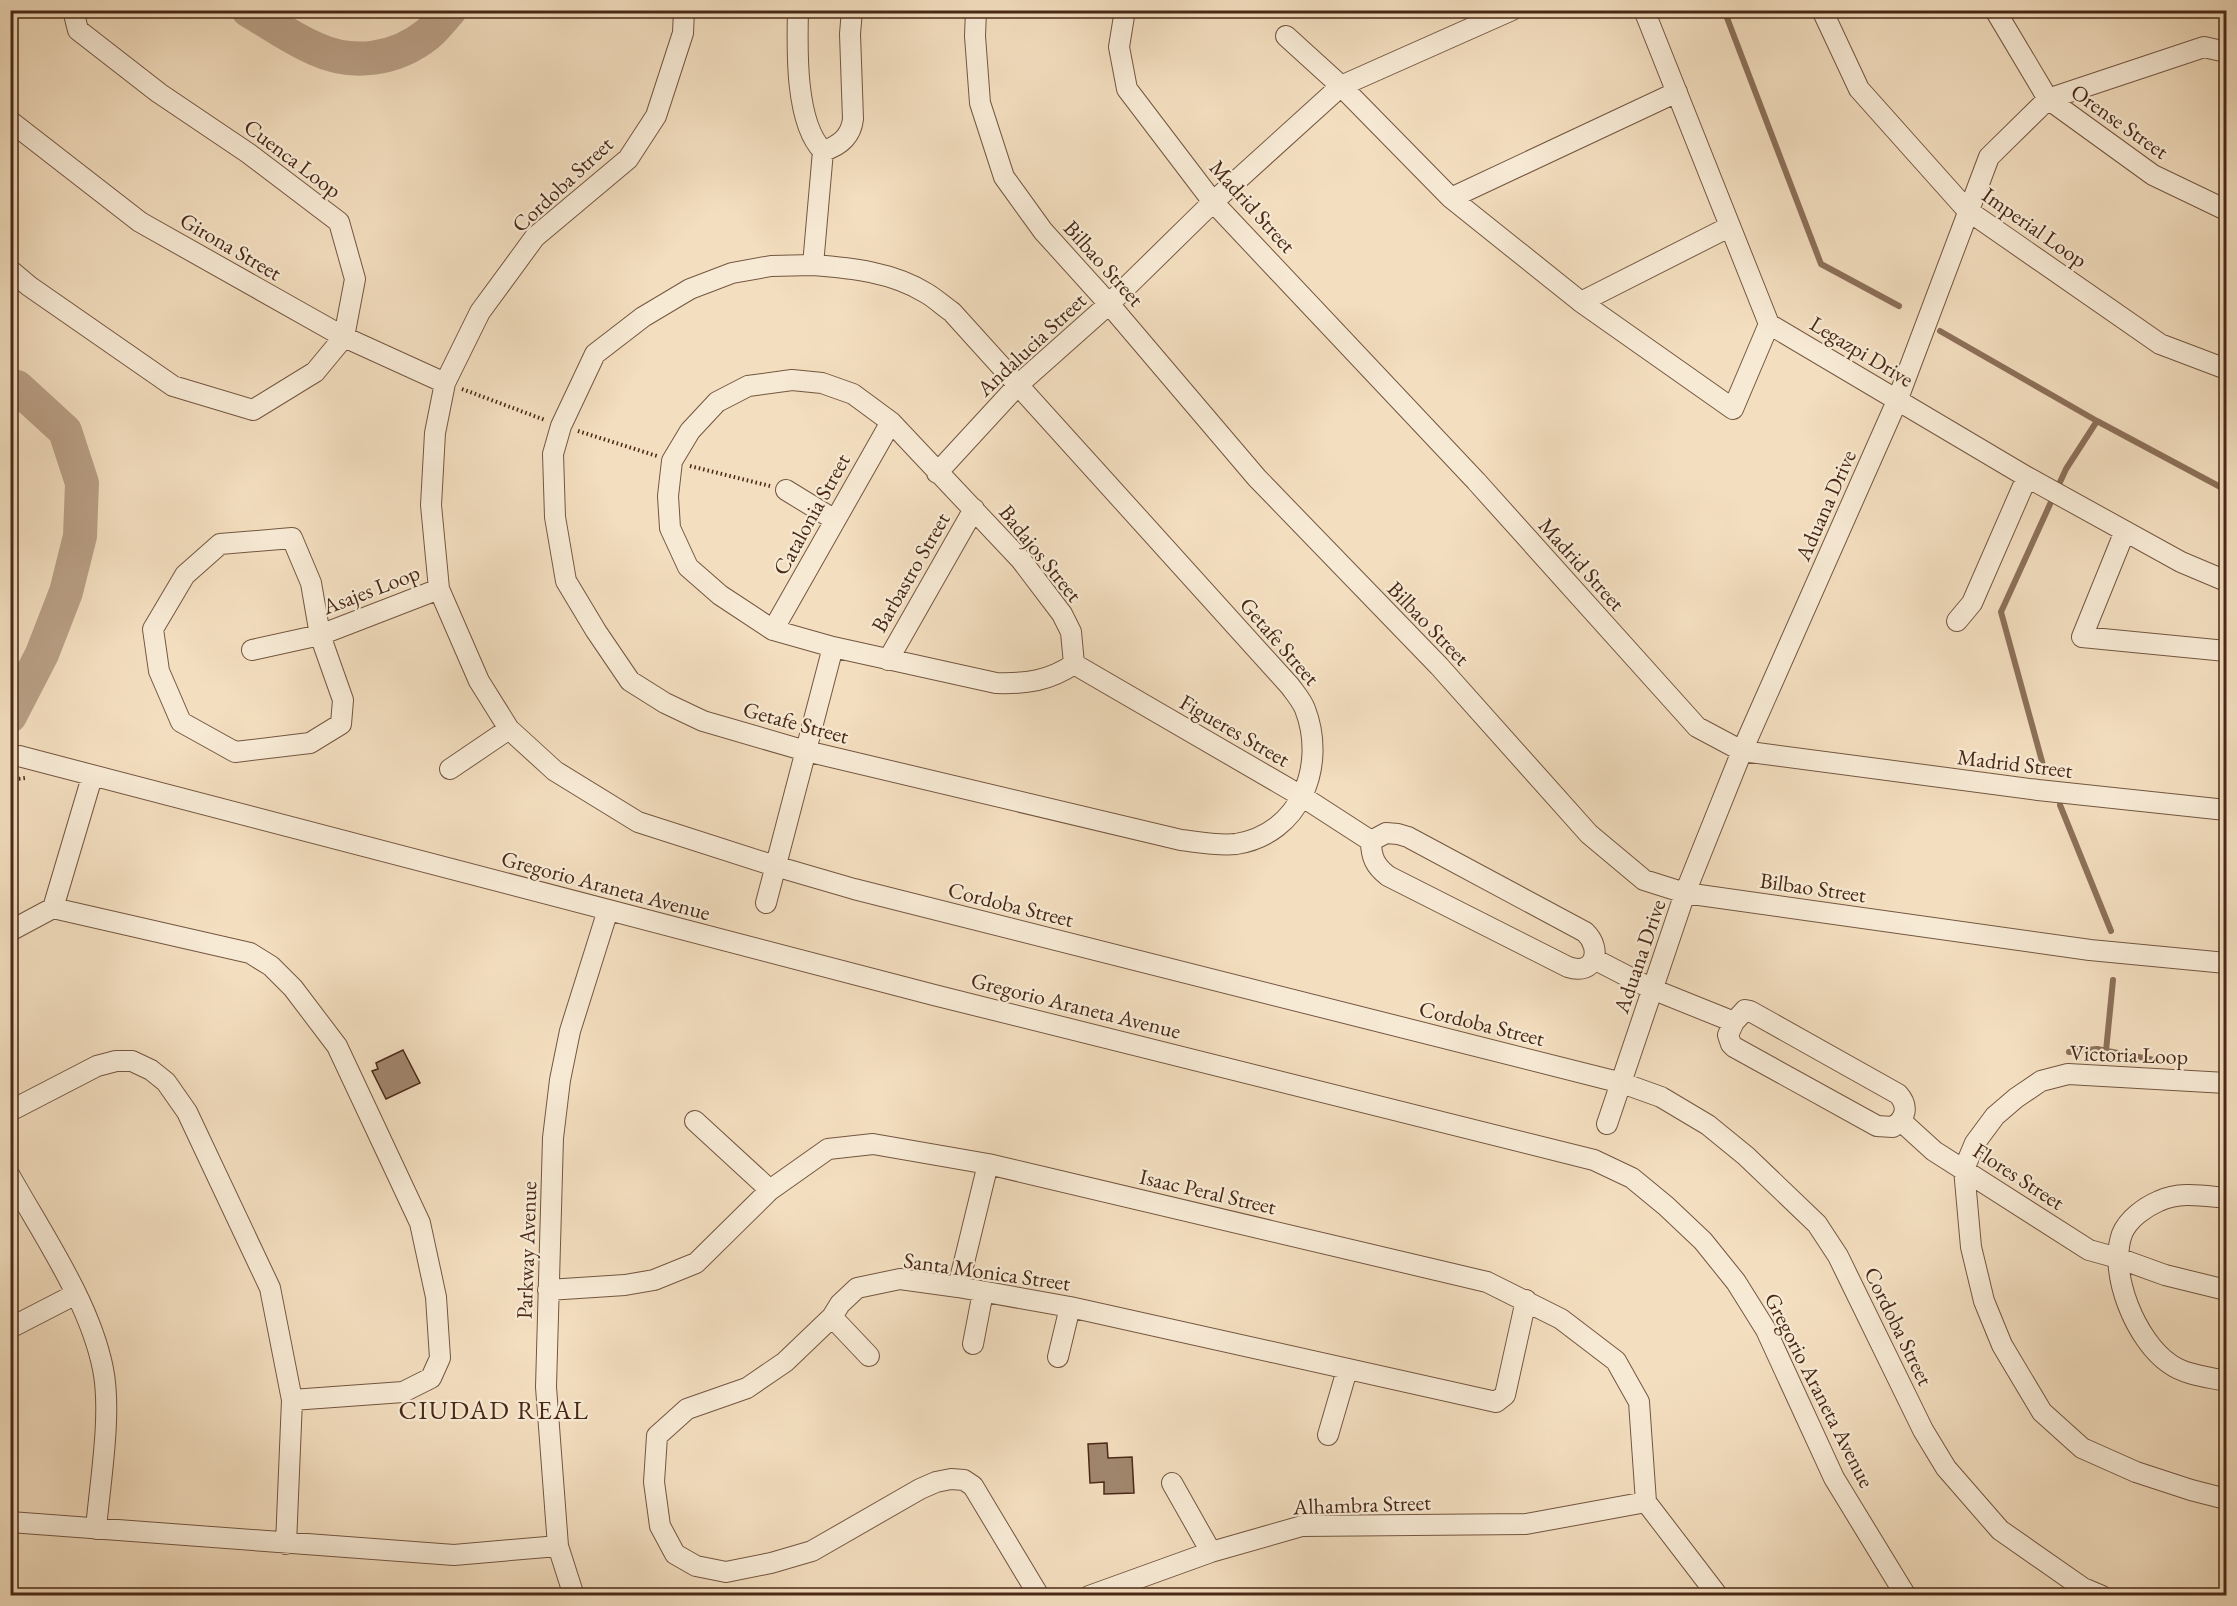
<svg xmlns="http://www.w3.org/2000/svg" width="2237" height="1606" viewBox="0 0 2237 1606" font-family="'EB Garamond',serif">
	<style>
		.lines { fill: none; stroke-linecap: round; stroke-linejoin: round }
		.stream { stroke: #8c7059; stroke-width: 6 }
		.river { stroke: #b9a086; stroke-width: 34 }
		.building { fill: #a1876e; stroke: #492816; stroke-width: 1.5 }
		.minor-casing { stroke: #745640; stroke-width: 22 }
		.path { stroke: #492816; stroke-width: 4; stroke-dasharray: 1.5 3; stroke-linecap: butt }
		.minor { stroke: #f7ead5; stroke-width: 20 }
		.labels { text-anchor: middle; stroke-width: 4.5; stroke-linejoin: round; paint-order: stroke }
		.street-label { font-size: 22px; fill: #492816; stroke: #f7ead5 }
		.quarter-label { font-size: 26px; letter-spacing: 1.5px; fill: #492816; stroke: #f7ead5 }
	</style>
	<rect width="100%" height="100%" fill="#f3debf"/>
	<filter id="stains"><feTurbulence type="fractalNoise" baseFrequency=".00333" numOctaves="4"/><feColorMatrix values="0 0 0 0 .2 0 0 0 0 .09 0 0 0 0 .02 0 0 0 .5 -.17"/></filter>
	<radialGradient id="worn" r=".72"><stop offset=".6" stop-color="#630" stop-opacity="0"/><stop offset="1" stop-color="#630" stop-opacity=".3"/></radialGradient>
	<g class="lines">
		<path class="stream" d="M1724,10L1821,264L1899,306
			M1940,331L2097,421L2226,490
			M2043,765L2001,612L2066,469L2097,421
			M2060,805L2111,931
			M2106,1051L2113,980
			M2069,1052L2097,1049L2154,1060"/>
		<path class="river" d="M248,10C270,23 292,39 316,49C353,66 396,60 428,34C436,27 443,18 450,10
			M10,385L17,387L65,431L82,483L80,536L66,592L42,654L10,716"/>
	</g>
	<path class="building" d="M403,1050L420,1083L386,1099L372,1071L378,1069L376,1063Z
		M1107,1443L1108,1458L1132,1457L1134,1493L1104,1494V1482L1090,1483L1088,1444Z"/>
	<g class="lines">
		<defs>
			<path id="minor" d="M684,10L683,33L656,116L628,159L535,237L480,312L445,383L435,433L431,505L439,589L479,681L509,729L555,771L638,822L775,866L854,889L1622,1083L1661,1097L1708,1125L1746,1156L1817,1224L1838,1256L1923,1430L1946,1468L2000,1530L2083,1588L2102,1596
				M798,10C797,49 795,123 823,151L813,265
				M976,10L975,36L980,103L1004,177L1043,231L1109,304L1257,478L1439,666L1589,834L1644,880L1685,893L2090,950L2226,963
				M1125,10L1119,47L1127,89L1213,202L1476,481L1697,727L1742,751L2038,790L2226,810
				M1644,10L1769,324L2027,477L2181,562L2226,581
				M1822,10L1859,89L1967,210L2160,344L2226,369
				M1995,10L2048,99L2153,175L2226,210
				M1286,36L1341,86L1451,198L1581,302L1733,409L1769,324
				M10,121L140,222L344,337L445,383
				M823,151C839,146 851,137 853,119L850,34L852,10
				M1451,198L1677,92
				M813,265C851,268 892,272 926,293C935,298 943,306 952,312L1290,686C1295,693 1302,701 1305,709C1327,766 1300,834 1236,844C1218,846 1198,842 1181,840L806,751L703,721L665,703L630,681L596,631L566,581L555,517L553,454L561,426L595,354L643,317L690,289L732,273L771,266Z
				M10,270L29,286L173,386L253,410L315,372L344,337L355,279L339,222L248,153L159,93L78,30L73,10
				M1581,302L1729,227
				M792,380L822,383L853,394L891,422L1021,560L1062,614L1071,632L1074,664C1049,681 1026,684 996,683L833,647L773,630L720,595L688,567L670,528L668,496L672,461L690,431L717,402L748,386Z
				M937,473L1019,384L1109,304L1213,202L1341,86L1512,10
				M786,490L835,520
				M2125,531L2082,637L2226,651
				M292,538L311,583L320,635L343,700L341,724L310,743L235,752L181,722L159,671L153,629L185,575L220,544Z
				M1957,621L1972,603L2027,477
				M773,630L891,422
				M252,650L320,635L439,589
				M888,660L974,509
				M1074,664L1303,797L1371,841
				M19,756L934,995L1594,1160L1632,1178L1666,1206L1703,1241L1736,1282L1766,1330L1834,1478L1906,1596
				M450,769L509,729
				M1386,833L1398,834L1408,837L1585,932C1603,949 1595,976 1568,967L1388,876C1375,866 1371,857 1371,841Z
				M766,903L833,647
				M53,908L92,777
				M10,931L53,908L250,953L271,966L293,988L337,1046L420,1223L436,1297L440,1358L431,1378L403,1392L292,1400
				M1594,959L1652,989L1734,1022
				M1745,1010L1750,1011L1898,1094C1909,1106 1906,1119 1893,1127L1877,1126L1734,1047L1731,1044L1728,1035L1734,1022Z
				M2226,1083L2068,1074L2041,1081L2016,1098L1995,1116L1975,1143L1964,1169L1971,1247L1984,1301L2002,1345L2042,1412L2082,1448L2136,1472L2191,1490L2226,1499
				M10,1111L97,1066L116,1061H132L151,1070L166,1082L187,1112L270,1288L292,1400L286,1544
				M695,1121L770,1190
				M1901,1121L1934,1151L2089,1250L2118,1258L2165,1275L2226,1290
				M1607,1124L1685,893L1742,751L1897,401L1989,157L2048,99L2204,47L2226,52
				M10,1176C43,1235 90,1303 103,1369C112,1414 100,1482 96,1529
				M2226,1198C2204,1196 2180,1191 2159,1201C2145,1207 2128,1219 2122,1234C2108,1273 2136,1341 2170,1364C2185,1375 2208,1377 2226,1381
				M958,1287L988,1164
				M548,1290L625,1285L654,1280L696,1263L770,1190L828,1149L873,1144L988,1164L1487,1282L1561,1319L1616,1361L1639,1402L1646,1502L1718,1596
				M832,1317L869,1356
				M10,1328L76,1294
				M973,1344L983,1292
				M1058,1357L1070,1307
				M1328,1435L1347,1370
				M1172,1483L1211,1552
				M10,1522L454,1555L558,1546
				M574,1596L558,1546L546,1387L553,1138L560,1080L570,1031L608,910
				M1039,1596L973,1486L964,1480L951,1479L936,1482L920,1489L812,1551L771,1563L726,1572L696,1566L675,1554L660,1526L654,1482L657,1436L687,1409L747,1388L785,1362L832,1317L840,1304L857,1288L900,1279L958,1287L1070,1307L1496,1402L1505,1395L1526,1300
				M1089,1596L1211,1552L1302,1526L1526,1524L1646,1502"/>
		</defs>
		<use href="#minor" class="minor-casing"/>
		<path class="path" d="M462,389L545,420
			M578,431L657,456
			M690,466L770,486
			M10,780L25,778"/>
		<use href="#minor" class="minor"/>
	</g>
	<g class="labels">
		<g class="street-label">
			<text transform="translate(2120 121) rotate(35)" y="8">Orense Street</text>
			<text transform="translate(293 158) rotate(37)" y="8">Cuenca Loop</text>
			<text transform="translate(562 184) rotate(-43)" y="8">Cordoba Street</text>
			<text transform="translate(1253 206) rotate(48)" y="8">Madrid Street</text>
			<text transform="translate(2035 227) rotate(35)" y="8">Imperial Loop</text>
			<text transform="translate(231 246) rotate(30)" y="8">Girona Street</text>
			<text transform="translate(1104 263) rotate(48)" y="8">Bilbao Street</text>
			<text transform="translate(1031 344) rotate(-43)" y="8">Andalucia Street</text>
			<text transform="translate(1862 351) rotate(31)" y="8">Legazpi Drive</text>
			<text transform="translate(1825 505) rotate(-66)" y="8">Aduana Drive</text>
			<text transform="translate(811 514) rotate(-61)" y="8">Catalonia Street</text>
			<text transform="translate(1041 553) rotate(51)" y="8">Badajos Street</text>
			<text transform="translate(1582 564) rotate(48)" y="8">Madrid Street</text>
			<text transform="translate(910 572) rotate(-60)" y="8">Barbastro Street</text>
			<text transform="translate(371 589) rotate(-21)" y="8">Asajes Loop</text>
			<text transform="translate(1429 623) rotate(46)" y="8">Bilbao Street</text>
			<text transform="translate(1280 641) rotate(49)" y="8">Getafe Street</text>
			<text transform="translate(796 722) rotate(15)" y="8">Getafe Street</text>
			<text transform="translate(1235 730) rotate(30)" y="8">Figueres Street</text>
			<text transform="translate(2015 763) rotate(7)" y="8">Madrid Street</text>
			<text transform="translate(606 885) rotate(15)" y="8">Gregorio Araneta Avenue</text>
			<text transform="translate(1813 887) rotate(8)" y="8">Bilbao Street</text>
			<text transform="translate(1011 904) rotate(14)" y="8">Cordoba Street</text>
			<text transform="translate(1639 956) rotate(-71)" y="8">Aduana Drive</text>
			<text transform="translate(1076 1005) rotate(14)" y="8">Gregorio Araneta Avenue</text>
			<text transform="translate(1482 1023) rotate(14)" y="8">Cordoba Street</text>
			<text transform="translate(2129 1054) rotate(2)" y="8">Victoria Loop</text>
			<text transform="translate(2019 1176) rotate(33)" y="8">Flores Street</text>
			<text transform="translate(1208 1191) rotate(13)" y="8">Isaac Peral Street</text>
			<text transform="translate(526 1250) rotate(-88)" y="8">Parkway Avenue</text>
			<text transform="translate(987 1271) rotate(8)" y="8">Santa Monica Street</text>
			<text transform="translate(1899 1326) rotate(64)" y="8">Cordoba Street</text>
			<text transform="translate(1820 1390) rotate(63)" y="8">Gregorio Araneta Avenue</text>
			<text transform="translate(1362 1504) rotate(-2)" y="8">Alhambra Street</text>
		</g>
		<g class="quarter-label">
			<text x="494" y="1419">CIUDAD REAL</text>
		</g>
	</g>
	<rect width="2237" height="1606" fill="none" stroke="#f3debf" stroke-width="36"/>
	<rect x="12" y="12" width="2213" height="1582" fill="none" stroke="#492816" stroke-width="3"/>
	<rect x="18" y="18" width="2201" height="1570" fill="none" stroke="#492816" stroke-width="1.5"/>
	<rect width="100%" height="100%" filter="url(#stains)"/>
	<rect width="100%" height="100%" fill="url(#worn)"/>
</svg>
